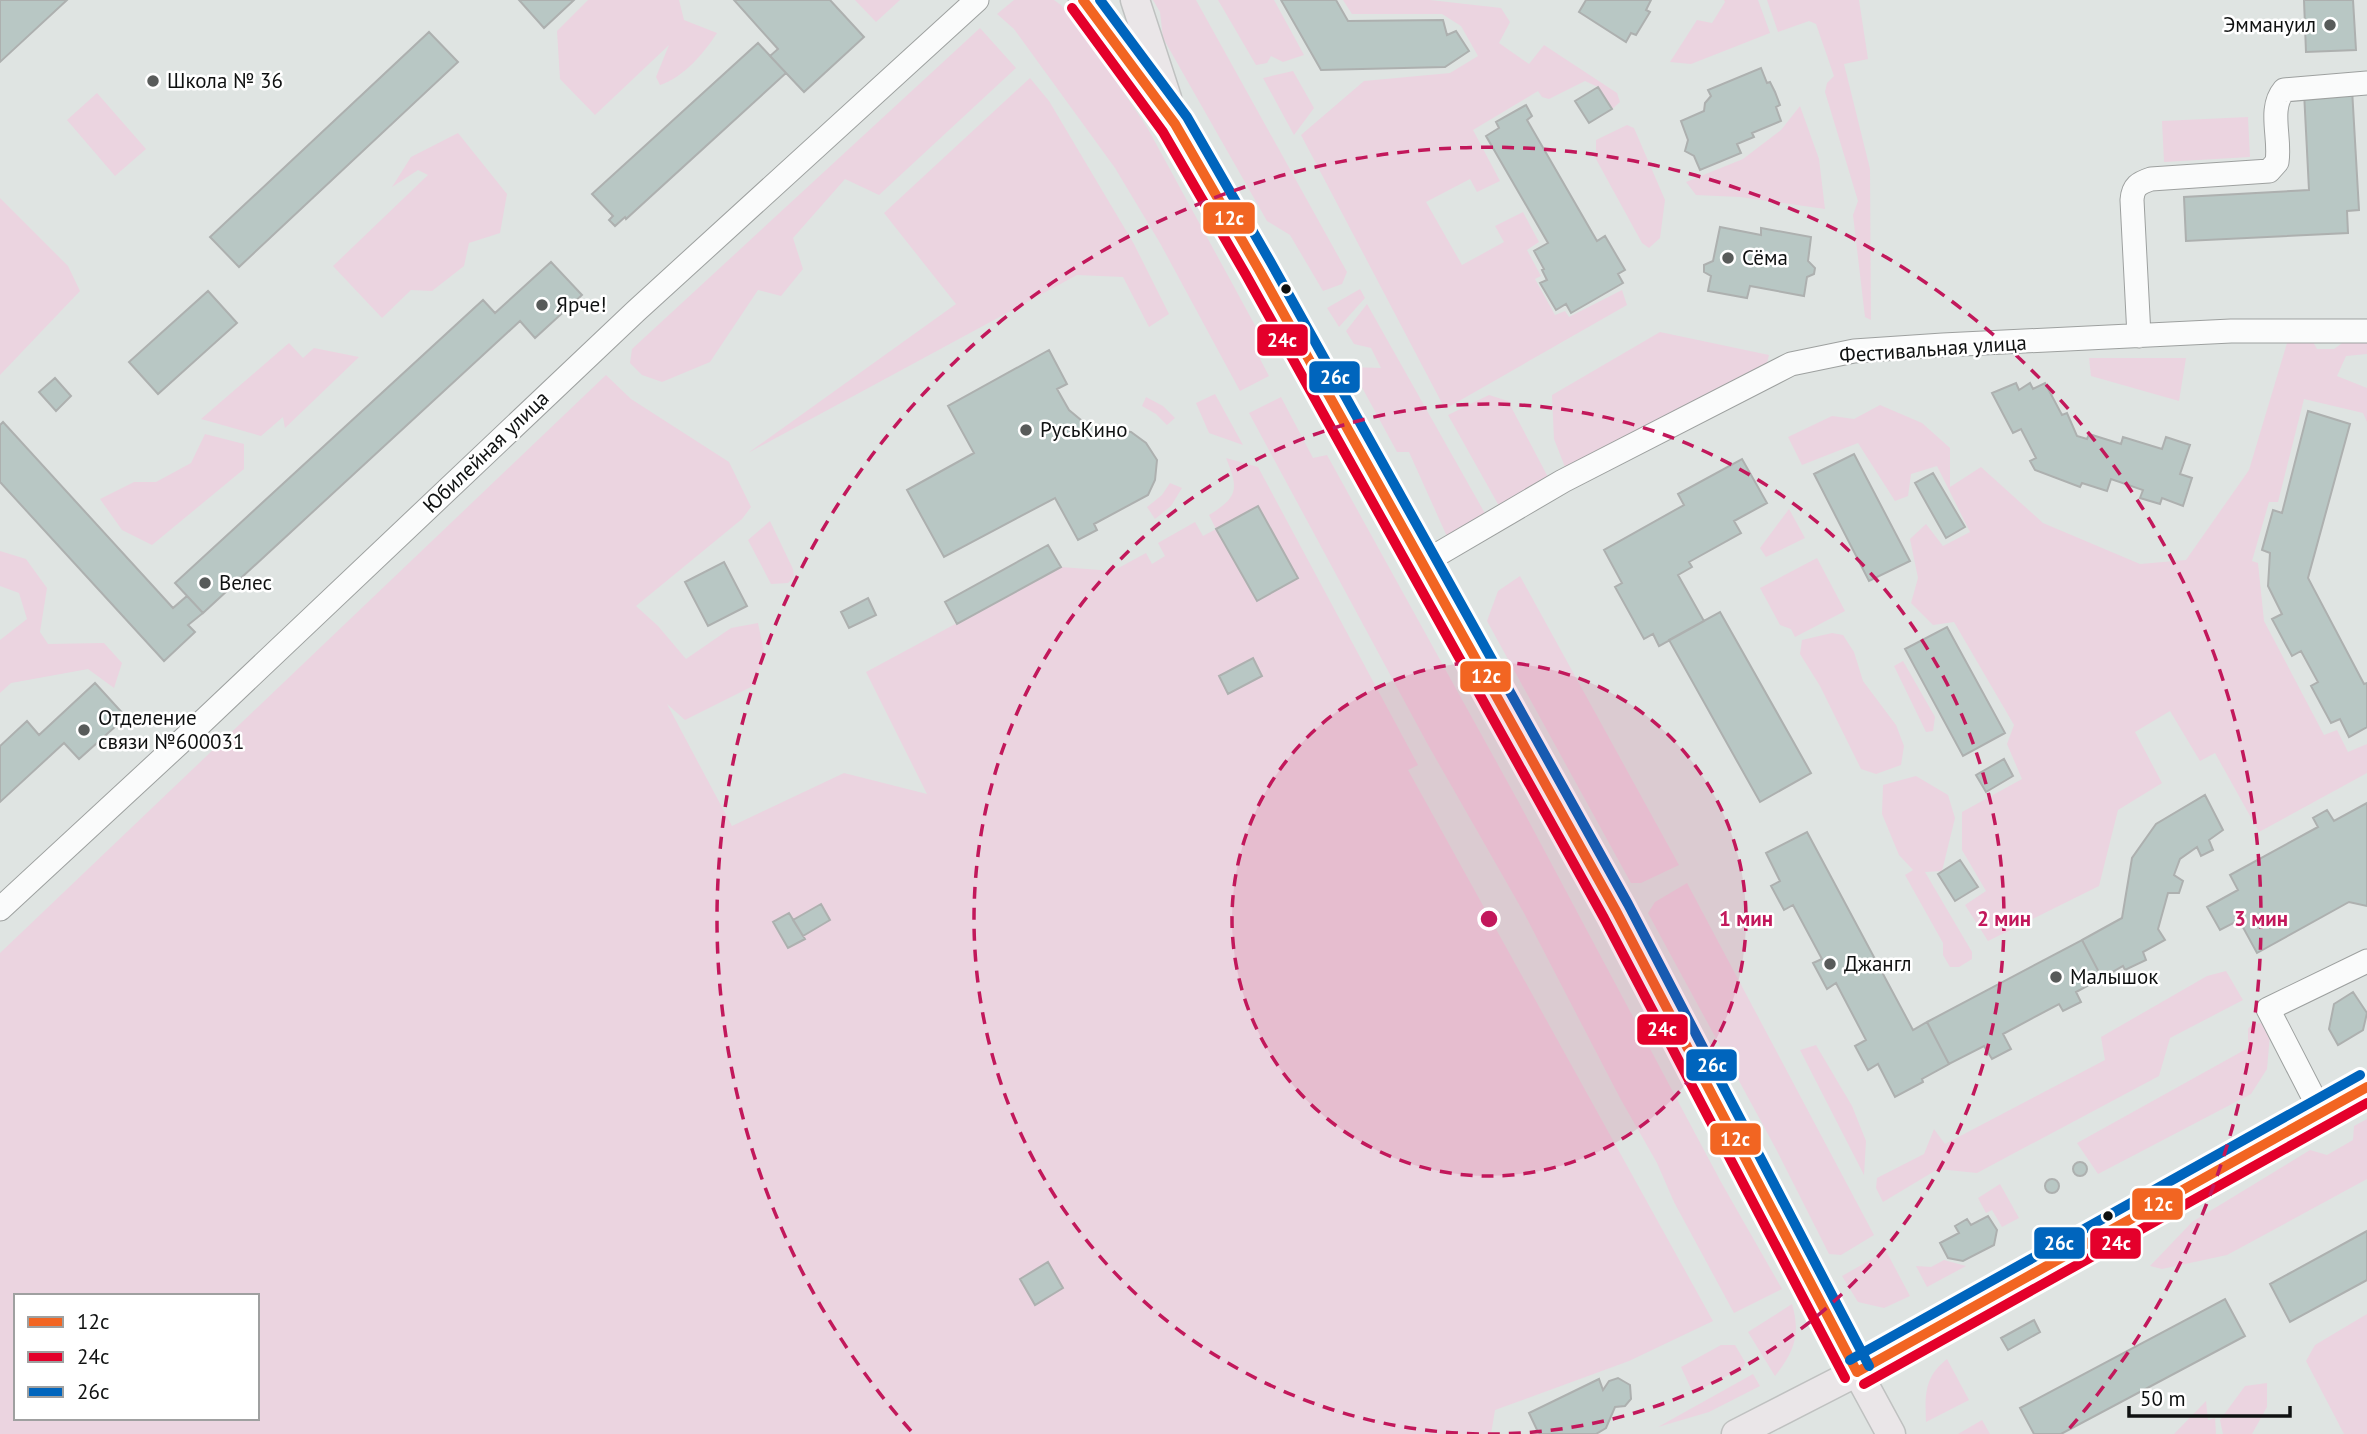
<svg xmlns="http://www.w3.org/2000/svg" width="2367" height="1434" viewBox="0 0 2367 1434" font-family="'PT Sans',sans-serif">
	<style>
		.green { fill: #ebd4e0; fill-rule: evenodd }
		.building { fill: #b8c7c4; stroke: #adb0af; stroke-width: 2 }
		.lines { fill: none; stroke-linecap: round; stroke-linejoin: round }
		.minor-casing { stroke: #9da09f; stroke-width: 25 }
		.major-casing { stroke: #bfc1c0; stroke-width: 31 }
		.minor { stroke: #fafbfb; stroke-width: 23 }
		.major { stroke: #eae6e8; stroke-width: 28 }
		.bus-1-casing { stroke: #fff; stroke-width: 16 }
		.bus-2-casing { stroke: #fff; stroke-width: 16 }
		.bus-3-casing { stroke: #fff; stroke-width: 16 }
		.bus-1 { stroke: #f26522; stroke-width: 10 }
		.bus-2 { stroke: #e4002b; stroke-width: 10 }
		.bus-3 { stroke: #0065bd; stroke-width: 10 }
		.ring { fill: none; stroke: #c2185b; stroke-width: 3.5; stroke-dasharray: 12 9 }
		.poi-dot { fill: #585b5a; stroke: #fff; stroke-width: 2.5 }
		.bus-dot { fill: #0f1111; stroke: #fff; stroke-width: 2.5 }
		.labels { text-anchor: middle; stroke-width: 5; stroke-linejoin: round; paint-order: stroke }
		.poi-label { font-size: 21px; fill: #0f1111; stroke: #fff; text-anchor: start }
		.street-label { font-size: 21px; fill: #0f1111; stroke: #fff }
		.centre { fill: #c2185b; stroke: #fff; stroke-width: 3.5 }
		.ring-label { font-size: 21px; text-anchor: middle; font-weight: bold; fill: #c2185b; stroke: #fff; stroke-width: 5; stroke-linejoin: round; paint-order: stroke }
		.line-badge { stroke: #fff; stroke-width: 2.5 }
		.badge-label { font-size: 19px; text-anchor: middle; font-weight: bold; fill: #fff }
	</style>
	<rect width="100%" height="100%" fill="#dfe4e2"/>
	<path class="green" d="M588,0H679L684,20L717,33C704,53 683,78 660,85L656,77L669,45L595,115L560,79L557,31Z
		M855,0H900L876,22Z
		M1014,0H1054L1061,5L1104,63L1148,129L1269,351L1260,359L1269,376L1240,391L1160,243L1115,168L1014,29L997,14Z
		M1153,0H1196L1347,272L1342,284L1323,291L1290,235L1267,221L1163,38L1160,12Z
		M1218,0H1274L1304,55L1283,62L1271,56L1267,63L1256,65Z
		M1343,0H1430L1501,8L1510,22L1499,43L1529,64L1544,45L1617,93L1620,102L1612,109L1598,87L1585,81L1549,99L1542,97L1538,91L1473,130L1500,181L1477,192L1470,179L1426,202L1462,265L1504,242L1495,226L1523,212L1539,242L1527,250L1541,276L1535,279L1555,315L1565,311L1569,317L1622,290L1627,305L1445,409L1301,135L1364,81L1450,73L1478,56L1461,26L1442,14H1352Z
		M1724,0H1758L1770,33L1691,64L1670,62L1697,20L1712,23L1725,2Z
		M1767,0H1859L1868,59L1844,64L1870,169L1871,320L1865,317L1853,215L1858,201L1825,92L1827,83L1834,76L1816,24L1809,21L1778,32Z
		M980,28L1016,68L879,195L845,179L793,238L803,269L781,296L758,290L710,362L662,382L642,375L630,363L632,349Z
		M1293,71L1314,108L1294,135L1263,78Z
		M1030,78L1049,101L1134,244L1169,314L1149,327L1123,277L1077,275L748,453L956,304L884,213Z
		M97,93L146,149L115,176L67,120Z
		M1800,106L1819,159L1825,209L1740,197L1696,195L1686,182L1743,159L1781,130Z
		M2248,117L2250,157L2164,162L2162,121Z
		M1627,125L1634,128L1665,200L1660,238L1649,248L1642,243L1596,159V140Z
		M458,133L507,194L500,233L469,243L464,266L432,291L411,290L382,318L333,266L428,175L418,170L392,187L411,157Z
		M0,198L68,266L80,291L0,375Z
		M1360,289L1365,298L1339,327L1327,308Z
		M1367,304L1487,517L1449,541L1409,452H1397L1351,367L1381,368L1371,348L1354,344L1346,331Z
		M1660,332L1769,355L1767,363L1743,380L1567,472L1554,439L1552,395Z
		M2345,341H2367V354L2346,356L2337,376L2367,388V422L2363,413L2304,399L2278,502H2269L2252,561L2258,563L2264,621L2324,735L2337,730L2348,752L2367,744V773L2259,832L2215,753L2200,761L2170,711L2135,732L2162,783L2118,810L2099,886L1988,941L1965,905L1986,891L1962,850V812L2022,779L2007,744L2014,725L1954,622L1933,625L1911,603L1918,578L1910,539L1926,524L1943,546L1970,532L1937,466L1911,474L1908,496L1895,501L1858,443L1802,465L1788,437L1832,416L1854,419L1880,405L1922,423L1950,448V487L1981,467L2043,523L2140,564L2186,560L2249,470L2287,343L2313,342L2317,349H2334Z
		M289,343L303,358L314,348L359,357L285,428L283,417L261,436L201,419Z
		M2089,358H2186L2179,401L2091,376Z
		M606,375L631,399L729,462L751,507L742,519L636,606L658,626L686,659L731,628L758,623L764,652L755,685L685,720L667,704L732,826L844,773L927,794L866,672L1061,567L1113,571L1146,553L1152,564L1165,556L1158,543L1195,522L1203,536L1216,529L1209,515C1238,497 1239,489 1226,458L1258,467L1418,765L1408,770L1713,1321L1629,1361L1495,1410L1491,1434H0V953ZM16,1296H257V1418H16Z
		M1215,394L1243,445L1209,433L1196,403Z
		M1489,395L1508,401L1549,479L1499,506L1448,415Z
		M1146,397L1163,406L1175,418L1167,425L1156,414L1142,406Z
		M1281,397L1313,458L1327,455L1518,801L1721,1182L1782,1289L1734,1313L1674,1202L1657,1163L1620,1098L1524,913L1427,743L1249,413Z
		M205,434L244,444V469L152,545L122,530L100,499L134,482H156L191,463Z
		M1170,483L1182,488L1171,506L1155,519L1147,507L1162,495Z
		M1789,509L1805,538L1766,557L1760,548Z
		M770,521L793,569L794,577L788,583L771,584L748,540Z
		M0,551L26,559L47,588L40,632L48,644L104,643L122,663L114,688L88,669L11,683L0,693V640L27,619L19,593L0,586Z
		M1817,558L1845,611L1795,637L1791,629L1780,625L1760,588Z
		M1520,576L1679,865L1641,883H1631L1487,621L1498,591Z
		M1832,633L1843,635L1854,652L1863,681L1896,725L1904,746L1901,765L1876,774L1861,769L1820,686L1800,654L1802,640Z
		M1903,661L1935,717L1933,731L1926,732L1894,666Z
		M1916,776L1948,795L1955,818L1942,871L1925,872L1972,952V959L1959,967H1950L1943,955V943L1905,875L1913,870L1899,855L1882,814L1883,785Z
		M1687,883L1874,1235L1841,1255L1829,1254L1776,1149L1648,913L1655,902Z
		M2226,971L2243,1000L2170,1038L2159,1076L1977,1173L1938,1169L1883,1202L1876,1188L1877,1178L1924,1154L1934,1129L1945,1144L2105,1060L2101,1037L2207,976Z
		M2261,1023L2270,1035L2267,1069L2251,1094L2098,1174L2077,1143L2248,1048V1029L2252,1024Z
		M1816,1045L1852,1106L1866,1141L1864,1175L1800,1050Z
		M2367,1119V1179L2227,1255L2162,1269L2150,1266L2192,1222L2310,1150L2327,1155L2353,1140L2354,1126Z
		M2000,1184L2019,1218L2002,1227L1992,1210L1986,1213L1978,1198Z
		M1886,1251L1910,1296L1884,1308L1858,1302L1842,1276Z
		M1944,1260L1966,1266L1927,1287L1916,1266L1931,1267Z
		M1792,1304C1801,1335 1794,1352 1775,1376L1748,1332Z
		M2367,1314V1434H2344L2306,1361L2315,1345Z
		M1721,1345H1735L1745,1362L1744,1367L1693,1393L1681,1367Z
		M1947,1359L1969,1400L1926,1422C1925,1395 1924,1377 1947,1359Z
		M1753,1374L1760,1386L1709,1412L1658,1427Z
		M2267,1383V1407L2252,1434H2223L2220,1420L2245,1386Z
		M2206,1401L2208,1420L2215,1418L2216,1434H2174Z
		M1982,1420L1990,1434H1958Z"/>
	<path class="building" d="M0,0H67L0,62Z
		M519,0H574L544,28Z
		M734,0H830L864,37L804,92L770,56L778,49Z
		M1281,0H1336L1348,21L1443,20L1447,35L1456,31L1469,51L1445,67L1321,70Z
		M1586,0H1651L1646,10L1650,12L1636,35L1631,33L1626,42L1579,12Z
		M2304,0H2353L2356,50L2306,52Z
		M429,32L458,62L239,267L210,237Z
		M758,43L786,73L626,219L625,217L615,226L609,220L613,216L592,194Z
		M1761,68L1767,83L1770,82L1775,92L1780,105L1776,107L1781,121L1752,133L1754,137L1737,144L1741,153L1700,170L1694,156L1685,151L1688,140L1681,121L1704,111L1705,103L1711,96L1708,90Z
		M1598,87L1612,109L1589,123L1575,101Z
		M2352,89L2359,210L2347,211L2348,233L2186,241L2184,197L2309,190L2304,92Z
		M1526,105L1532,116L1527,120L1597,241L1605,236L1625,270L1618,274L1623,283L1571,313L1566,304L1556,310L1540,283L1547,280L1542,270L1544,269L1534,251L1548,243L1486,136L1499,128L1496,122Z
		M1720,227L1761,235V228L1811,237L1808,261L1815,268L1814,274L1807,277L1804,296L1750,286L1747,298L1708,291L1711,276L1704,272V265L1713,261Z
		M551,262L582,295L535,338L520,321L203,613L175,583L483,300L495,313Z
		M208,291L237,323L158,394L129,362Z
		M1049,350L1067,384L1057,389L1069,410L1087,425L1131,432L1146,443L1157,460L1155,480L1148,495L1094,524L1097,530L1078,540L1055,498L944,557L907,490L974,453L948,406Z
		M55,378L71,396L56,411L39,392Z
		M2016,383L2019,390L2030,383L2033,389L2045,383L2062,415L2067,413L2077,436L2087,439L2089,434L2121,444L2123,437L2162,449L2166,437L2190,445L2180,474L2192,478L2183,506L2162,498L2160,504L2140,498L2143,490L2111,479L2107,491L2082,483L2080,487L2035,470L2030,461L2036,458L2021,429L2013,433L1992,393Z
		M2308,411L2350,424L2308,578L2364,684L2367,683V727L2349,737L2340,719L2331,723L2311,686L2318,682L2301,651L2292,656L2272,619L2282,614L2268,586L2270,553L2262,550L2273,510L2282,513Z
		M3,422L173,608L187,596L203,613L188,625L195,632L164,661L0,482V425Z
		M1854,454L1910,561L1869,581L1814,474Z
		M1742,459L1767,503L1734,521L1741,533L1689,562L1692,567L1678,575L1704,621L1659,646L1653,634L1644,639L1615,587L1622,583L1604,550L1684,505L1678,494Z
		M1933,473L1965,527L1946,538L1915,483Z
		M1258,506L1298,578L1257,601L1216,529Z
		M1048,545L1061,567L957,624L945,602Z
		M724,562L747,606L708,626L685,582Z
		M868,598L876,615L849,628L841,612Z
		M1720,612L1811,773L1760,802L1669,640Z
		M1947,627L2005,733L1963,756L1905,649Z
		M1253,658L1262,676L1228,694L1219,676Z
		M95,683L126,717L79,759L64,743L0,802V746L27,721L39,735Z
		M2004,759L2013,776L1986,792L1976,775Z
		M2205,795L2223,830L2209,840L2213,850L2201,856L2197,847L2180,859L2174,875L2183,881L2179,893H2168L2158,929L2165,940L2143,952L2146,960L2125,970L2123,966L2102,978L2082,940L2122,918L2132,858L2156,824Z
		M2367,803V906L2349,902L2257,953L2239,920L2220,930L2207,907L2238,890L2230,875L2318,827L2313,818L2327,810L2334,821Z
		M1807,832L1913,1030L1927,1022L1949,1064L1922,1079L1923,1082L1895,1097L1878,1064L1868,1070L1855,1046L1866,1040L1836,983L1827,989L1813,963L1822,959L1793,905L1784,910L1771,886L1780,881L1766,853Z
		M1960,860L1978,887L1955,901L1938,874Z
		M821,904L830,920L803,936L793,920Z
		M789,913L805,939L788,948L773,922Z
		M2082,940L2102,978L2076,992L2081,1002L2063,1011L2059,1004L2003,1034L2011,1049L1992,1059L1984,1046L1949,1064L1927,1022Z
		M2353,992L2367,1013L2363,1030L2338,1045L2329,1029L2334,1004Z
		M2073 1169a7 7 0 1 1 14 0a7 7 0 1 1-14 0Z
		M2045 1186a7 7 0 1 1 14 0a7 7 0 1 1-14 0Z
		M1988,1216L1997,1230L1994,1245L1963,1261L1948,1258L1940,1243L1959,1233L1955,1226L1967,1219L1971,1225Z
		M2367,1231V1280L2290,1322L2270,1284Z
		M1048,1262L1063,1288L1035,1305L1020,1279Z
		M2225,1299L2245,1336L2061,1434H2034L2020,1408Z
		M2034,1320L2040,1332L2008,1350L2001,1338Z
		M1618,1378L1630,1385L1631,1399L1625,1406L1615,1407L1606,1428L1596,1434H1541L1538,1432L1529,1413L1599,1379L1603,1390L1609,1381Z"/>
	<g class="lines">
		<defs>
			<path id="minor" d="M2139,336L2132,200C2133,186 2139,183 2151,179L2269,171L2277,162C2281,138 2268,109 2284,90L2367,83
				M1423,563L1563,481L1791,364L1854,351L1943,345L2231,331H2367
				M0,909L199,725L636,311L977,0
				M2321,1112L2268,1009L2367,961"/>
			<path id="major" d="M1083,0L1175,124L1258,268L1616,911L1810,1285L1891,1434
				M1135,0L1167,98
				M1736,1434L1857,1372L2367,1087"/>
		</defs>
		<use href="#minor" class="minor-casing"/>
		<use href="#major" class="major-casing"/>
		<use href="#minor" class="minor"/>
		<use href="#major" class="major"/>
		<defs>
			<path id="bus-1" d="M1083,0L1175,124L1258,268L1616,911L1857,1372
				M1857,1372L2367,1087"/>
			<path id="bus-2" d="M1072,8L1163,132L1246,275L1604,918L1845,1378
				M1864,1384L2367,1103"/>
			<path id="bus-3" d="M1100,0L1187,117L1270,261L1628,904L1869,1366
				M1850,1360L2360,1075"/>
		</defs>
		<use href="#bus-1" class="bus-1-casing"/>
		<use href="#bus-2" class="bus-2-casing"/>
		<use href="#bus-3" class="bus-3-casing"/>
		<use href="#bus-1" class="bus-1"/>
		<use href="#bus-2" class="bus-2"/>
		<use href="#bus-3" class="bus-3"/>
	</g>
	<circle cx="1489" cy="919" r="257" fill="#c2185b" fill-opacity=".12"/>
	<g class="ring">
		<circle cx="1489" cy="919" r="257"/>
		<circle cx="1489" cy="919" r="515"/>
		<path d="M911 1431A772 772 0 1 1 2067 1431"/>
	</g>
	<g class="poi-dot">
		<circle cx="2330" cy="25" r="7"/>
		<circle cx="153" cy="81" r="7"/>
		<circle cx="1728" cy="258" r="7"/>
		<circle cx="542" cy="305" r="7"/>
		<circle cx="1026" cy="430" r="7"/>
		<circle cx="205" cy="583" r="7"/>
		<circle cx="84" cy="730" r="7"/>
		<circle cx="1830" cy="964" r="7"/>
		<circle cx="2056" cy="977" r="7"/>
	</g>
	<g class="bus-dot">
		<circle cx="1286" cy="289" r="6"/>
		<circle cx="2108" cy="1216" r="6"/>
	</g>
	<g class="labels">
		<g class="poi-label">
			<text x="2316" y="32" text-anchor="end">Эммануил</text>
			<text x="167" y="88">Школа № 36</text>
			<text x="1742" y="265">Сёма</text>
			<text x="556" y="312">Ярче!</text>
			<text x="1040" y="437">РусьКино</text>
			<text x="219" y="590">Велес</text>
			<text x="98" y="725">Отделение<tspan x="98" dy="24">связи №600031</tspan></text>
			<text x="1844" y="971">Джангл</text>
			<text x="2070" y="984">Малышок</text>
		</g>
		<g class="street-label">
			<text transform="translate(1933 349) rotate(-4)" y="7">Фестивальная улица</text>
			<text transform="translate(486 452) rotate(-44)" y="7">Юбилейная улица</text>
		</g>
	</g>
	<circle cx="1489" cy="919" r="10" class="centre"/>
	<g class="ring-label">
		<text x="1746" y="926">1 мин</text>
		<text x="2004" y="926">2 мин</text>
		<text x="2261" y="926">3 мин</text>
	</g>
	<g class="line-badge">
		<rect x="1202" y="201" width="54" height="34" rx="7" fill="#f26522"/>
		<rect x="1256" y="323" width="53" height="34" rx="7" fill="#e4002b"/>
		<rect x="1308" y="360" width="53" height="34" rx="7" fill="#0065bd"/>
		<rect x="1459" y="660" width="53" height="33" rx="7" fill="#f26522"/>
		<rect x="1636" y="1013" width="53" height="33" rx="7" fill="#e4002b"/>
		<rect x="1685" y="1048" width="53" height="34" rx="7" fill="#0065bd"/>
		<rect x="1709" y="1122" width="53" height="34" rx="7" fill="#f26522"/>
		<rect x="2131" y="1187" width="53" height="34" rx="7" fill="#f26522"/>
		<rect x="2033" y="1226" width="53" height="34" rx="7" fill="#0065bd"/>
		<rect x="2089" y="1227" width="53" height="33" rx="7" fill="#e4002b"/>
	</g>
	<g class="badge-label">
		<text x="1229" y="225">12с</text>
		<text x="1282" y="347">24с</text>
		<text x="1335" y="384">26c</text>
		<text x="1486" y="683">12с</text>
		<text x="1662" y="1036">24с</text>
		<text x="1712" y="1072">26c</text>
		<text x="1735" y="1146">12с</text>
		<text x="2158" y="1211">12с</text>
		<text x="2059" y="1250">26c</text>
		<text x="2116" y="1250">24с</text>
	</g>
	<rect x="14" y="1294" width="245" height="126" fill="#ffffff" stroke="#9fa0a0" stroke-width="2"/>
	<rect x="28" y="1317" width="35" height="10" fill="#f26522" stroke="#9fa0a0" stroke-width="2"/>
	<text x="77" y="1329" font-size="21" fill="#0f1111">12с</text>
	<rect x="28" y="1352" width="35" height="10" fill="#e4002b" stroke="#9fa0a0" stroke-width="2"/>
	<text x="77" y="1364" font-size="21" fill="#0f1111">24с</text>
	<rect x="28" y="1387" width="35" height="10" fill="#0065bd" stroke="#9fa0a0" stroke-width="2"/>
	<text x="77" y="1399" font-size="21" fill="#0f1111">26c</text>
	<path d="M2129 1406v10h161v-10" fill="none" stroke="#0f1111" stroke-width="3.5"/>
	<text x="2140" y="1406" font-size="21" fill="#0f1111" stroke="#ffffff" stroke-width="5" paint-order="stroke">50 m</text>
</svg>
